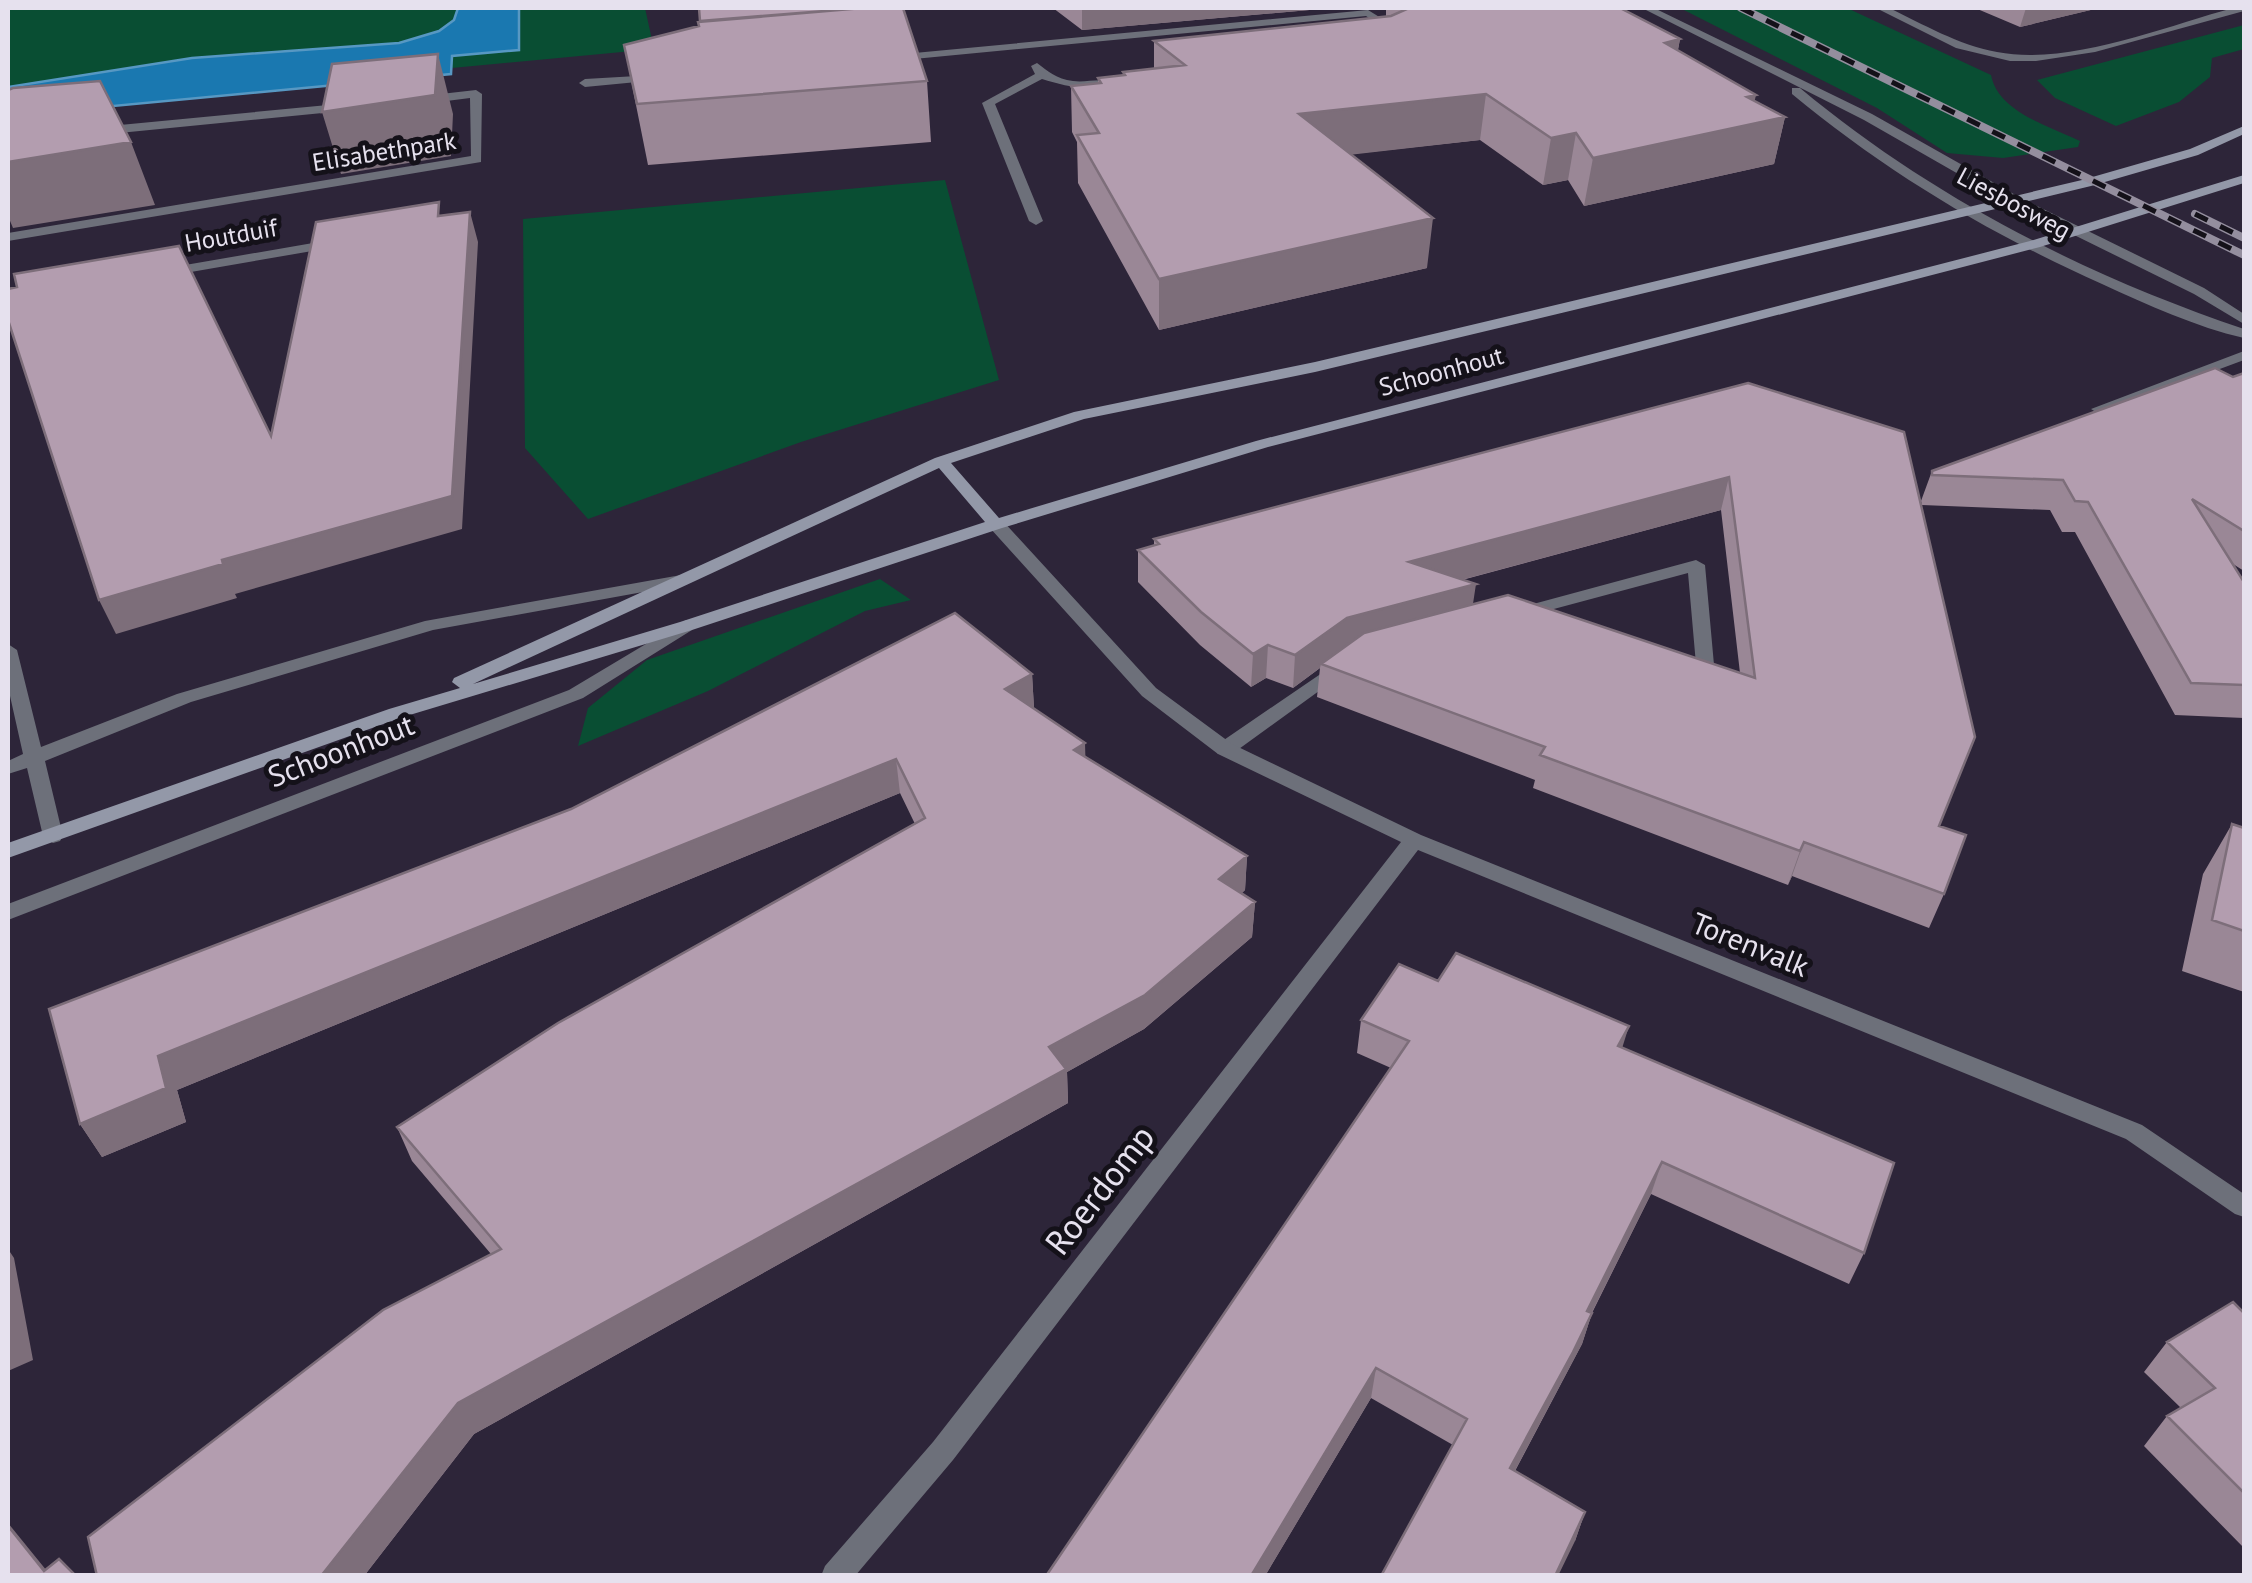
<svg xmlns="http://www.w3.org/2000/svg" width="2252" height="1583" viewBox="0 0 2252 1583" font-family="'PT Sans',sans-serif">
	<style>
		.green { fill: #094e33 }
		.water { fill: #1a78b0; stroke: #5798c3; stroke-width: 2.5 }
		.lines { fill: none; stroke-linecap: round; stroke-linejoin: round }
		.service { fill: #6d707a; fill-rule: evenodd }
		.minor { fill: #6d707a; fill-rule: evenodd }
		.tertiary { fill: #6d707a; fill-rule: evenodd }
		.secondary { fill: #9398a8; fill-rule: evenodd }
		.rail-casing { stroke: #948e9e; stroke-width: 8 }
		.rail { stroke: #141119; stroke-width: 5; stroke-dasharray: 14; stroke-linecap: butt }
		.wall { fill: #9a8796; fill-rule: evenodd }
		.shaded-wall { fill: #7d6e7a }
		.building { fill: #b39daf; stroke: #7d6e7a; stroke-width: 2.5 }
		.labels { text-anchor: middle; stroke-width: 10; stroke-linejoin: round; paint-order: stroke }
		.far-street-label { font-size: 25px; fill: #e6e1ee; stroke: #141119 }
		.street-label { font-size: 30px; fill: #e6e1ee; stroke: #141119 }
		.near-street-label { font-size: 35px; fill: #e6e1ee; stroke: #141119 }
	</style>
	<rect width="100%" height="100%" fill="#2d2539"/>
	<path class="green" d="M8,8H645L654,49L452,68L451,74L8,116Z
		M1680,8H1847L1991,75C1998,112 2049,126 2080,141L2078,147L2003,158L1947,153L1877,108Z
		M2244,25V49L2212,58L2210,77L2179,102L2116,126L2055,98L2037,80Z
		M945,180L999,380L801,442L588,519L525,448L523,219Z
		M880,579L911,600L865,611L708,691L578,746L588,708L647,660Z"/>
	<path class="water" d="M458,8H519V50L452,56L451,74L8,116V87L192,58L399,43L439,31L454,20Z"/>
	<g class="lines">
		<path class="service" d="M1696,560L1705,565L1715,676L1713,680H1699L1697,676L1688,573L1517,619L1508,614L1511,610Z
			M1341,660L1350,666L1348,670L1232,754H1218L1215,749L1218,744Z"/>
		<path class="minor" d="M1876,8H1889C1923,24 1958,45 1997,52C2069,66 2163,27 2233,8H2244V11L2095,52L2036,61H2010L1956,48Z
			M1368,10L1402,31L1392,33L1366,16L893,61L887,58L893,55Z
			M1037,63C1048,71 1056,79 1073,81C1087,83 1101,77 1114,83C1091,93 1065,86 1042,79L995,104L1043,221L1036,225L1029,221L982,103L1035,74L1031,66Z
			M654,75L658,76V80L585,87L579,83L585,79Z
			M476,90L482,94L481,162L8,241V233L471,156L470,98L423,104L417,100L423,96Z
			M349,103L355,107L353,110L99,135L93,131L99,127Z
			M336,239L343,243L341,246L162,277L155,273L162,269Z
			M2244,351V360L2104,412L2099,414L2091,409Z
			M996,519L1002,520L1156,688L1232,744L1421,835L2142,1125L2244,1194V1217L2235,1214L2126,1139L1418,850L953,1460L855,1576H821L825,1566L933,1442L1401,842L1218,754L1142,696L990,528L988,524Z
			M681,575L687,576L690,580L687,584L433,630L191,702L45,761L63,836L60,841L53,843L43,836L27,768L8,774V761L23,754L8,687V644L17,650L41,747L177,694L425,621Z
			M686,620L695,626L692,630L583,698L8,920V904L569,690Z"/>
		<path class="tertiary" d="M1642,8H1654L1872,114L2019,197L2204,288L2244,314V324L2194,294L2009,203L1864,120Z
			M1792,88H1800C1931,197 2084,275 2244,329V338C2196,327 2148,305 2102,284C1990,234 1886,172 1792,94Z"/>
		<path class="secondary" d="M2244,126V134L2198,155L2091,186L1315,372L1084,419L951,463L999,518L1256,441L2030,241L2244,175V183L2040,247L1268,447L1002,528L692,630L403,717L8,858V843L389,709L460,688L452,682L454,678L935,458L1074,412L1315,362L2082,180L2190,149ZM939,468L985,522L680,622L473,684Z"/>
		<defs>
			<path id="rail" d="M1741,8L2244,255
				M2195,214L2244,238"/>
		</defs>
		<use href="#rail" class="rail-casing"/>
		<use href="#rail" class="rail"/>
	</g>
	<path class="wall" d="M1053,8H1332L1082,30Z
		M1386,8H1620L1680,39L1678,50L1755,101L1785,117L1774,164L1584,206L1568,180L1543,185L1480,140L1351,154L1427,268L1159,330L1078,183L1077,142L1072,132L1071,86L1098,83V78L1123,75V72L1154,68V41L1386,17Z
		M1975,8H2099L2020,27Z
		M624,45L927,81L931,142L648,165Z
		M2244,373V571L2233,564L2244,582V718L2175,715L2075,532H2062L2050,510L1922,505L1921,501L1932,471Z
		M1748,383L1939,826L1944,894L1929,928L1792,876L1788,885L1533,788L1535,780L1317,697L1320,668L1293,688L1266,678L1251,687L1200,645L1138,582V550L1154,546V539ZM1721,510L1740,673L1473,604L1462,580Z
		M1032,674L1034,708L1086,757L1247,856L1245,890L1241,894L1255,902L1252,937L1144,1029L1067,1072L1068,1103L474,1434L364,1576H97L491,1254L412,1161L397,1127L915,824L900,793L177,1090L186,1122L102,1157L80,1124Z
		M2232,824L2244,828V992L2182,971L2203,874Z
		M1438,981L1622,1048L1864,1253L1849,1284L1651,1194L1592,1313L1582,1344L1515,1471L1585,1512L1575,1541L1453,1445L1371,1398L1265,1576H1046L1391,1068L1357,1053L1361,1020Z
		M2244,1313V1548L2144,1446L2167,1416L2181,1408L2144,1372L2167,1342Z"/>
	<path class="shaded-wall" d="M1082,8H1332L1082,30Z
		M2026,8H2099L2020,27Z
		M1680,39L1671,84L1665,43Z
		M438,54L453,114L451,156L341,174L322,112Z
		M1486,94L1480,140L1296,161L1299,114Z
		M1756,95L1749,125L1785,117L1774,164L1584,206L1593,158L1747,97Z
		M1576,133L1568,180L1543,185L1551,138Z
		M131,142L155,205L13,228L8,216V162Z
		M470,212L478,242L462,529L235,594L237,598L116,634L99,600L222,560Z
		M1433,218L1427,268L1159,330V279Z
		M1729,477L1721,510L1405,595L1409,562Z
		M1476,584L1471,617L1321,664L1320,668L1293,688L1295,655L1347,618Z
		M1268,645L1266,678L1251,687L1253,654Z
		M1032,674L1034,708L1005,689Z
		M1085,743L1086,778L1074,750Z
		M896,759L900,793L177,1090L186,1122L102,1157L80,1124L158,1056Z
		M1804,842L1792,876L1788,885L1800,851Z
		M1247,856L1245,890L1217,914L1219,879Z
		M1255,902L1252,937L1144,1029L1067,1072L1068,1103L474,1434L364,1576H321L458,1403L1049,1047Z
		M1629,1026L1619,1058L1618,1046Z
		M1662,1162L1651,1194L1577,1342L1587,1311Z
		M8,1249L14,1258L33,1360L8,1371Z
		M1592,1313L1582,1344L1501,1497L1510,1468Z
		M1376,1368L1371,1398L1265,1576H1251Z
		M1585,1512L1575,1541L1558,1576H1555Z
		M8,1523L51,1576H49L8,1526Z"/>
	<path class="building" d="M699,8H862L700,21Z
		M863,8H903L927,81L637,104L624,45L699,26L698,22Z
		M1409,8H1620L1680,39L1665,43L1756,95L1747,97L1785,117L1593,158L1576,133L1551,138L1486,94L1299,114L1433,218L1159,279L1077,135L1099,133L1071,86L1101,83L1098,78L1125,75L1123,72L1185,65L1154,41L1391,16Z
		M438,54L435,95L322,112L332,64Z
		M100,81L131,142L8,162V90L13,88Z
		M439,202L438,216L470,212L452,496L222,560L223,564L99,600L8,320V289L17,287L14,274L179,246L271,436L316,222Z
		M2215,368L2233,377L2244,373V531L2192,499L2244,582V685L2191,683L2088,502L2075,501L2063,480L1932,475V471Z
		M1748,383L1904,432L1975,737L1939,826L1966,835L1944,894L1804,842L1800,851L1540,755L1545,747L1321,664L1364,633L1508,595L1755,678L1729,477L1409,562L1476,584L1347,618L1295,655L1268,645L1253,654L1201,612L1138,550L1159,544L1154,539Z
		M955,613L1032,674L1005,689L1085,743L1074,750L1247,856L1219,879L1255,902L1145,995L1049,1047L1066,1069L458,1403L321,1576H97L88,1537L383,1310L501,1249L397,1127L558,1023L925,818L896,759L158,1056L166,1088L80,1124L49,1009L571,809Z
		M2232,824L2244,828V931L2212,920Z
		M1456,953L1629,1026L1618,1046L1894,1163L1864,1253L1662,1162L1587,1311L1592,1313L1573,1352L1510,1468L1585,1512L1555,1576H1381L1467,1419L1376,1368L1251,1576H1046L1409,1041L1361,1020L1399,964L1438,981Z
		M2233,1302L2244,1313V1493L2167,1416L2215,1388L2167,1342Z
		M8,1526L44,1571L59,1559L76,1576H8Z"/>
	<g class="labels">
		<g class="far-street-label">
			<text transform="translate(384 151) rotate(-9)" y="9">Elisabethpark</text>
			<text transform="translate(2014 203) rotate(28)" y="9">Liesbosweg</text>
			<text transform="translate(231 235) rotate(-10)" y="9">Houtduif</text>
			<text transform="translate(1441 371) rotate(-15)" y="9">Schoonhout</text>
		</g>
		<g class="street-label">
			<text transform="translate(341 751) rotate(-21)" y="10">Schoonhout</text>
			<text transform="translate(1750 945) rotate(22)" y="10">Torenvalk</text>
		</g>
		<g class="near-street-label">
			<text transform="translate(1100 1190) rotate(-52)" y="12">Roerdomp</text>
		</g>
	</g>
	<rect width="2252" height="1583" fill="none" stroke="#e6e1ee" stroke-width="20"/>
</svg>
